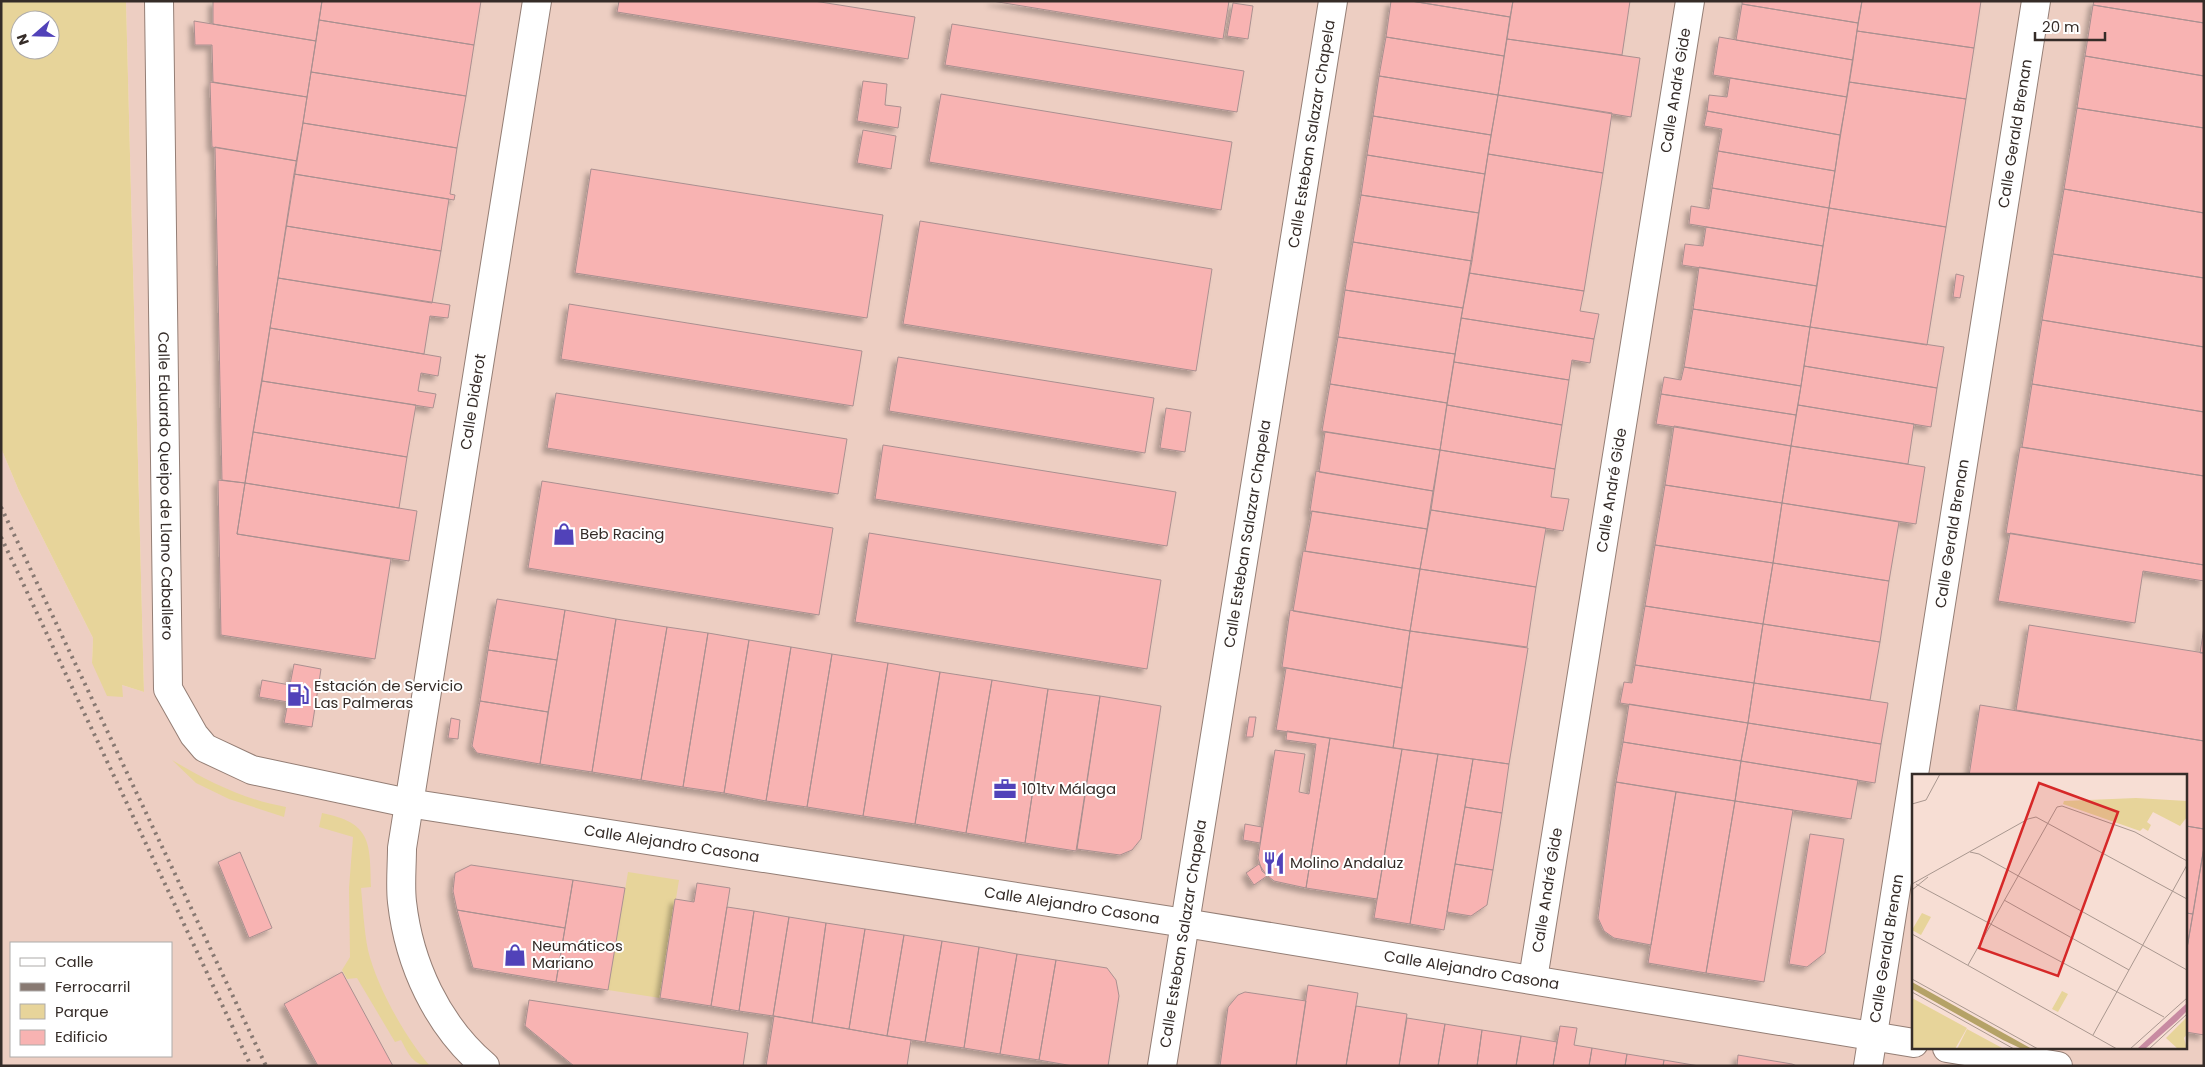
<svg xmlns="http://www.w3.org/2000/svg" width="2205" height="1067" viewBox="0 0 2205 1067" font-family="Poppins,sans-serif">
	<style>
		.built { fill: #edcec2; fill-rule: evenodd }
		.green { fill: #e7d49a; fill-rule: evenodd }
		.building { fill: #f8b3b2; stroke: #aa9090; filter: url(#shadow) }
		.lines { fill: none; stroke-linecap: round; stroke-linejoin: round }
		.street-casing { stroke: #947e75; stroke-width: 30 }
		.secondary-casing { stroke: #947e75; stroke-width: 30 }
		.street { stroke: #fff; stroke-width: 28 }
		.secondary { stroke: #fff; stroke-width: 28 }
		.rail { stroke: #887972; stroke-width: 4; stroke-dasharray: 2.5 5; stroke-linecap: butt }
		.labels { text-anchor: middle; stroke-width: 4; stroke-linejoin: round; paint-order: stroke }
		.street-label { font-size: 15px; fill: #352c28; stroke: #fff }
		.poi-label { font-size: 15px; fill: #352c28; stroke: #fff; text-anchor: start }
		.inset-road { fill: none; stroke: #a9978f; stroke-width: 1 }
		.view { fill: #d62828; fill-opacity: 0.15; stroke: #d62828; stroke-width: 2.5 }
		.inset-edge { fill: none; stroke: #352c28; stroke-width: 2.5 }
	</style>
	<defs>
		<filter id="shadow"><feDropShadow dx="-4.5" dy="4.5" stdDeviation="2.5" flood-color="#0004"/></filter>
	</defs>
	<rect width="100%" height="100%" fill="#f7ded4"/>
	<path class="built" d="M126,1H2204V1066H1V448L19,491L93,638L92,663L122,685L144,692ZM1914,776H2186V1048H1914ZM11,943H171V1056H11Z"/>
	<path class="green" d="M1,1H126L144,692L122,685L123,697L107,696L92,663L93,638L19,491L1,448ZM20,20H50V50H20Z
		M172,760C207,781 245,800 286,807L284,817L229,799L196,783Z
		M322,813C371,823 370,841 371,887L361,888C363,908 364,930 368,950C376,985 406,1039 430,1066C413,1066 408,1053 401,1040L395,1042L357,978L347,979L342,970L350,957L349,888L353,837L319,827Z
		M628,872L679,880L660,998L608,990Z"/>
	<path class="building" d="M213,1H322L316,41L213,24Z
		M322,1H481L474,45L319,20Z
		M619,1H814L915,17L908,59L617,12Z
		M992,1H1229L1223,39Z
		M1391,1H1411L1510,17L1504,56L1386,37Z
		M1411,1H1513L1510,17Z
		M1513,1H1630L1622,55L1507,39Z
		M1742,1H1862L1858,23L1742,4Z
		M1862,1H1981L1974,48L1857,31Z
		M2094,1H2204V23L2093,5Z
		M1233,3L1253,6L1248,39L1227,36Z
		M1742,4L1858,23L1853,60L1736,40Z
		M2093,5L2204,23V76L2085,56Z
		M319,20L474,45L466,96L311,72Z
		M194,21L316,41L307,97L213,82L212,45H195Z
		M952,24L1244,71L1237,112L945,65Z
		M1857,31L1974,48L1966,99L1849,82Z
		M1386,37L1504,56L1498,95L1379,76Z
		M1719,37L1853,60L1847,97L1713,75Z
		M1507,39L1640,58L1631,117L1498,95Z
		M2085,56L2204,76V128L2077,108Z
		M311,72L466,96L457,148L303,123Z
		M1379,76L1498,95L1491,135L1373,116Z
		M1730,78L1847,97L1840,135L1707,111L1709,95L1727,97Z
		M863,81L887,84L885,105L901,107L898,128L857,121Z
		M210,82L307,97L297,161L212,147Z
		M1849,82L1966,99L1946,227L1829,208Z
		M941,94L1232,142L1221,210L929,162Z
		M1498,95L1612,113L1603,173L1488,154Z
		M2077,108L2204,128V213L2064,189Z
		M1707,111L1840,135L1835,171L1718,151L1722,129L1704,126Z
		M1373,116L1491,135L1485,174L1367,155Z
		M303,123L457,148L450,194L455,195L454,200L294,174Z
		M863,130L896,136L891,169L857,163Z
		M215,147L297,161L245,483L222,480Z
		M1718,151L1835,171L1829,208L1712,188Z
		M1488,154L1603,173L1584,291L1469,273Z
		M1367,155L1485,174L1479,213L1361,195Z
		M591,169L883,215L867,318L575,273Z
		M294,174L449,199L441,251L286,226Z
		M1712,188L1829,208L1823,246L1689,224L1691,206L1709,209Z
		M2064,189L2204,213V278L2053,254Z
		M1361,195L1479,213L1472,261L1353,242Z
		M1829,208L1946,227L1927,345L1810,327Z
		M920,221L1212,269L1196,371L903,324Z
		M286,226L441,251L432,303L278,278Z
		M1706,227L1823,246L1817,286L1682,265L1685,244L1703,246Z
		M1353,242L1472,261L1463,308L1345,290Z
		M2053,254L2204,278V347L2042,320Z
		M1699,267L1817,286L1810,327L1693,309Z
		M1469,273L1584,291L1580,311L1599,314L1594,339L1461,318Z
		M1956,274L1964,276L1960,298L1953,297Z
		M278,278L450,305L448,318L430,316L424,354L270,328Z
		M1345,290L1463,308L1455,354L1338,337Z
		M569,304L862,351L853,406L561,359Z
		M1693,309L1810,327L1801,386L1684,367Z
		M1461,318L1594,339L1590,363L1572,360L1569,380L1454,362Z
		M2042,320L2204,347V412L2032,384Z
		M1810,327L1944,347L1937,388L1804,366Z
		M270,328L441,357L438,376L421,373L418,391L436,394L433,408L262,381Z
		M1338,337L1455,354L1447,403L1330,384Z
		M898,357L1154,398L1145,453L889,411Z
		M1454,362L1569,380L1562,425L1447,405Z
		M1804,366L1937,388L1931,427L1798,405Z
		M1684,367L1801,386L1796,415L1661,394L1664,377L1681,380Z
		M262,381L416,405L407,457L253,432Z
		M1330,384L1447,403L1440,450L1322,431Z
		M2032,384L2204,412V476L2022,447Z
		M556,393L847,439L838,494L547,448Z
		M1661,394L1796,415L1791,446L1656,424Z
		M1447,405L1562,425L1555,469L1440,450Z
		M1798,405L1914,424L1908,464L1791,446Z
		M1166,408L1191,412L1185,452L1160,448Z
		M1674,426L1791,446L1782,503L1665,485Z
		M253,432L407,457L399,508L245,483Z
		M1325,432L1440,450L1433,491L1319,472Z
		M883,445L1176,492L1167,546L875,499Z
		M1791,446L1925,467L1916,524L1782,503Z
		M2020,447L2204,476V565L2006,533Z
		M1440,450L1555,469L1551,497L1569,499L1563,531L1431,510Z
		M1316,471L1433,491L1427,529L1310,511Z
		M218,480L245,483L237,534L391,559L375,659L221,635Z
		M542,481L833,528L819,615L528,568Z
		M245,483L417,511L409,561L237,534Z
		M1665,485L1782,503L1773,563L1655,545Z
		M1782,503L1899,522L1889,581L1773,563Z
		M1431,510L1546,528L1536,587L1420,569Z
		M1312,511L1427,529L1420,569L1305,551Z
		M869,533L1161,580L1147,669L855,622Z
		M2010,533L2204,565V581L2143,571L2135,623L1998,601Z
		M1655,545L1773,563L1763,624L1645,606Z
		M1303,551L1420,569L1410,631L1293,611Z
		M1773,563L1889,581L1880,642L1763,624Z
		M1420,569L1536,587L1527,647L1410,631Z
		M497,599L565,610L557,660L488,650Z
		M1645,606L1763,624L1754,683L1635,665Z
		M565,610L616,619L592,772L540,764Z
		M1290,610L1410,631L1402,688L1282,667Z
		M616,619L667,627L641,780L592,772Z
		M1763,624L1880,642L1870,700L1754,683Z
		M2029,625L2204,653V741L2016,710Z
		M667,627L708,633L683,787L641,780Z
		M2204,627V653H2200Z
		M1410,631L1528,648L1509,764L1393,748Z
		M708,633L749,640L724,793L683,787Z
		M749,640L791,647L766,801L724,793Z
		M791,647L832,654L807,807L766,801Z
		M488,650L557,660L548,712L480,701Z
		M832,654L888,663L863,816L807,807Z
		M888,663L940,672L915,824L863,816Z
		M294,664L321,669L312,727L284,723L288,702L259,697L262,680L290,685Z
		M1635,665L1754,683L1748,723L1620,703L1624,682L1632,683Z
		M1286,668L1402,688L1393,748L1276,730Z
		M940,672L992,680L966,833L915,824Z
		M992,680L1048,689L1025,843L966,833Z
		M1754,683L1888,703L1881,744L1748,723Z
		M1048,689L1100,696L1076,851L1025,843Z
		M1100,696L1161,706L1141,839L1132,850L1120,855L1077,849Z
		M480,701L548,712L540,764L477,753L472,746Z
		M1629,704L1748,723L1741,761L1623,742Z
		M1980,705L2204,741V829L2186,826V776H1969Z
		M1249,717H1256L1253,737H1246Z
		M451,718L460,720L458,739L448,738Z
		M1748,723L1881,744L1875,783L1741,761Z
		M1287,731L1330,738L1306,888L1274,881L1262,871L1258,858L1275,750L1305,754L1299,792L1309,794L1316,744L1286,740Z
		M1330,738L1402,749L1377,899L1306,888Z
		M1623,742L1741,761L1735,801L1616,782Z
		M1402,749L1438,754L1410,924L1374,918Z
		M1438,754L1473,759L1444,930L1410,924Z
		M1473,759L1509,764L1502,813L1465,807Z
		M1741,761L1858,780L1851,819L1735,801Z
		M1616,782L1676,792L1651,945L1614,938L1604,931L1598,918Z
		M1676,792L1735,801L1706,973L1648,963Z
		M1735,801L1793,810L1764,982L1706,973Z
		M1465,807L1502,813L1493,870L1455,864Z
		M1245,824L1262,827L1260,843L1243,840Z
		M2186,826L2204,829V847L2193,914L2186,913Z
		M1810,834L1844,839L1825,953L1807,967L1789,964Z
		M2204,847V1035L2186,1032V954Z
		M240,852L272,928L249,938L218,862Z
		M1259,864L1267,876L1254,885L1246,873Z
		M1455,864L1493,870L1487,905L1471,916L1447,912Z
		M471,865L573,880L565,928L457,910L453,891L455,873Z
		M573,880L625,888L608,990L556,982Z
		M697,883L730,888L711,1006L660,998L675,899L694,902Z
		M727,907L754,911L739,1011L711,1006Z
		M457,910L565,928L556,982L473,968Z
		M754,911L789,917L773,1016L739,1011Z
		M2186,913L2193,914L2186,954Z
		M789,917L826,923L812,1023L773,1016Z
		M826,923L865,929L849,1029L812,1023Z
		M865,929L904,935L887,1036L849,1029Z
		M904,935L942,941L925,1042L887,1036Z
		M942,941L979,947L964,1048L925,1042Z
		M979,947L1017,954L1000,1054L964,1048Z
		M1017,954L1056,960L1039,1060L1000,1054Z
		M1056,960L1107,968L1116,980L1119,996L1108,1066H1073L1039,1060Z
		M342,972L393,1066H318L284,1004Z
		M1308,985L1358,993L1346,1066H1296Z
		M1245,992L1306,1001L1296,1066H1220L1228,1007L1238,995Z
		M529,1000L748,1033L743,1066H574L525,1026Z
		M1356,1006L1407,1014L1399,1066H1346Z
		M774,1016L911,1040L907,1066H766Z
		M1407,1018L1445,1024L1438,1066H1399Z
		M1445,1024L1482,1030L1477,1066H1438Z
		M1560,1026L1577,1028L1574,1045L1592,1048L1589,1066H1553Z
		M1482,1030L1521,1036L1516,1066H1477Z
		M1521,1036L1557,1042L1553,1066H1516Z
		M1592,1048L1627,1054L1625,1066H1589Z
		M1627,1054L1664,1060L1663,1066H1625Z
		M1738,1055L1792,1064L1797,1066H1737Z
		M1664,1060L1699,1066H1663Z"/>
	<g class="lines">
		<defs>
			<g id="street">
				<path id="s1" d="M159,1L168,689L194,735L205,748L252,770L408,803L1185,923L1914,1043"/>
				<path id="s2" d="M1533,979L1690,1"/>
				<path d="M1947,1048L2058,1066"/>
				<path id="s3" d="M485,1066C437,1025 409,964 402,902C400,885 402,866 402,848L537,1"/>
				<path id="s4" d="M1868,1066L2036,1"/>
			</g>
			<g id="secondary">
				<path id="s5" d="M1162,1066L1333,1"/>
			</g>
		</defs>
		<use href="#street" class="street-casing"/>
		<use href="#secondary" class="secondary-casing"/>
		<use href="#street" class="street"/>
		<use href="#secondary" class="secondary"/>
		<path class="rail" d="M1,507L266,1066
			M1,537L251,1066"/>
	</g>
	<defs>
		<symbol id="shop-bare" viewBox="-9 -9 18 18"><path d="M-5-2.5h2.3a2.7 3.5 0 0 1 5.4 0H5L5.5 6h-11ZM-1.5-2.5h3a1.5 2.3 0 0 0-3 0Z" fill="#5142b9" stroke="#fff" stroke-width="2.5" paint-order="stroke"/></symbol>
		<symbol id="fuel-bare" viewBox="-9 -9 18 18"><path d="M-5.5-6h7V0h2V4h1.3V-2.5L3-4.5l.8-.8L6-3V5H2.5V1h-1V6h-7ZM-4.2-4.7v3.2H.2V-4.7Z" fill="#5142b9" stroke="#fff" stroke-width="2.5" paint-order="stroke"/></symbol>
		<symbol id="office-bare" viewBox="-9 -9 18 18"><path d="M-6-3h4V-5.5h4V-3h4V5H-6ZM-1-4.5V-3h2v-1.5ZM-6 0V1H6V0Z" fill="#5142b9" stroke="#fff" stroke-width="2.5" paint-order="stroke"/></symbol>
		<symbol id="restaurant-bare" viewBox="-9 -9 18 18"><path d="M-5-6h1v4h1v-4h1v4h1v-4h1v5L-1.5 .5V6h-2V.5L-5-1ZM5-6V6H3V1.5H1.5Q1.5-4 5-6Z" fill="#5142b9" stroke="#fff" stroke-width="2.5" paint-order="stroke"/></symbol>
	</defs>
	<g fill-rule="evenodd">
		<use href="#shop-bare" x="548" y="518" width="32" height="32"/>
		<use href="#fuel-bare" x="282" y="679" width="32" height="32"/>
		<use href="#office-bare" x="989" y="773" width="32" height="32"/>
		<use href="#restaurant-bare" x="1258" y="847" width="32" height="32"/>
		<use href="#shop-bare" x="499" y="939" width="32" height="32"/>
	</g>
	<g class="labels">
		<g class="street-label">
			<text dy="5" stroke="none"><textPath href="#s2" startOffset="900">Calle André Gide</textPath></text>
			<text dy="5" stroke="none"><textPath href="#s5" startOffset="944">Calle Esteban Salazar Chapela</textPath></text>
			<text dy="5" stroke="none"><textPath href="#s4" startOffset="944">Calle Gerald Brenan</textPath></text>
			<text dy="5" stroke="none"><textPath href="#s3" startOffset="694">Calle Diderot</textPath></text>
			<text dy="5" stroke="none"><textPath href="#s1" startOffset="485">Calle Eduardo Queipo de Llano Caballero</textPath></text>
			<text dy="5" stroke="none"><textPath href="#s2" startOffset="495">Calle André Gide</textPath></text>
			<text dy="5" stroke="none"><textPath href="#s5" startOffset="539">Calle Esteban Salazar Chapela</textPath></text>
			<text dy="5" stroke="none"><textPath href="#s4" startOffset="539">Calle Gerald Brenan</textPath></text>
			<text dy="5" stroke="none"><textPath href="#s1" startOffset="1236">Calle Alejandro Casona</textPath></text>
			<text dy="5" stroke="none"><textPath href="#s2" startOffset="90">Calle André Gide</textPath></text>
			<text dy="5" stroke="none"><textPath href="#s1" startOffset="1641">Calle Alejandro Casona</textPath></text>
			<text dy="5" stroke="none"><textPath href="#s5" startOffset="134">Calle Esteban Salazar Chapela</textPath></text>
			<text dy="5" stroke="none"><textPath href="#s4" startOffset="119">Calle Gerald Brenan</textPath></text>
			<text dy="5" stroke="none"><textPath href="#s1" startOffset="2046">Calle Alejandro Casona</textPath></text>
		</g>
		<g class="poi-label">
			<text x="580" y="539">Beb Racing</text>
			<text x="314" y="691">Estación de Servicio<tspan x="314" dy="17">Las Palmeras</tspan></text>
			<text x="1022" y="794">101tv Málaga</text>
			<text x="1290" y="868">Molino Andaluz</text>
			<text x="532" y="951">Neumáticos<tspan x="532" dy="17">Mariano</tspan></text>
		</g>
	</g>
	<g transform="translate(1912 774)">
		<rect width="275" height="275" fill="#f7ded4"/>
		<path d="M224,24L275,27V43L268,52L241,38L235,48L239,51L236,57L231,54L228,57L151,30L152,27ZM10,139L19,143L9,161L0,156ZM150,217L156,220L146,238L140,235ZM0,224L55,254L43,275H0ZM275,243V260L272,264L275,275H266L254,264ZM55,255L92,275H45Z" fill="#e7d49a"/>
		<path d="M0,208L120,275H110L91,266L0,215Z" fill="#b5a267"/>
		<path d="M275,229V237L265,247L233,275H225Z" fill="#c88ba2"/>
		<path class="inset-road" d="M0,30L14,26L28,0M58,78L67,80L275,196M0,110L116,45L124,43L275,125M4,110L252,243M0,116L16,103M92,126L217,196M0,160L205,275M56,191L145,33L150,32L223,58L275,87M0,205L126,275M0,218L102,275M181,261L275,91M218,275L275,224M237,275L275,240"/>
		<path class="view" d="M127,9L206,38L146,202L67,174Z"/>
		<rect width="275" height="275" class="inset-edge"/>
	</g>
	<rect width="2205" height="1067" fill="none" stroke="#352c28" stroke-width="5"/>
	<rect x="10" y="942" width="162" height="115" fill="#ffffff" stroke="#aeaba9"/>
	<rect x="20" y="958" width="25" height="8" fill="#ffffff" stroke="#aeaba9"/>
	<text x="55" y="967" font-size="15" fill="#352c28">Calle</text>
	<rect x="20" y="983" width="25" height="8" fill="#887972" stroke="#aeaba9"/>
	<text x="55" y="992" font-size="15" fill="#352c28">Ferrocarril</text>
	<rect x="20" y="1004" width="25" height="15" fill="#e7d49a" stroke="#aeaba9"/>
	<text x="55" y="1017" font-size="15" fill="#352c28">Parque</text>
	<rect x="20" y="1030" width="25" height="15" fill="#f8b3b2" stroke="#aeaba9"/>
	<text x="55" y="1042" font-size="15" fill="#352c28">Edificio</text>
	<g transform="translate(35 35) rotate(250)"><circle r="24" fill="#ffffff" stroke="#aeaba9"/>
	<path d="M0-4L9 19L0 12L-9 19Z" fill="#5142b9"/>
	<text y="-8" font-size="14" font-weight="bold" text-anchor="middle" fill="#352c28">N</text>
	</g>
	<path d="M2035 32v8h70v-8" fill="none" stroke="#352c28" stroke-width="2.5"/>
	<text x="2042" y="32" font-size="15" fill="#352c28" stroke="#ffffff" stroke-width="4" paint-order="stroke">20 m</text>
</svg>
